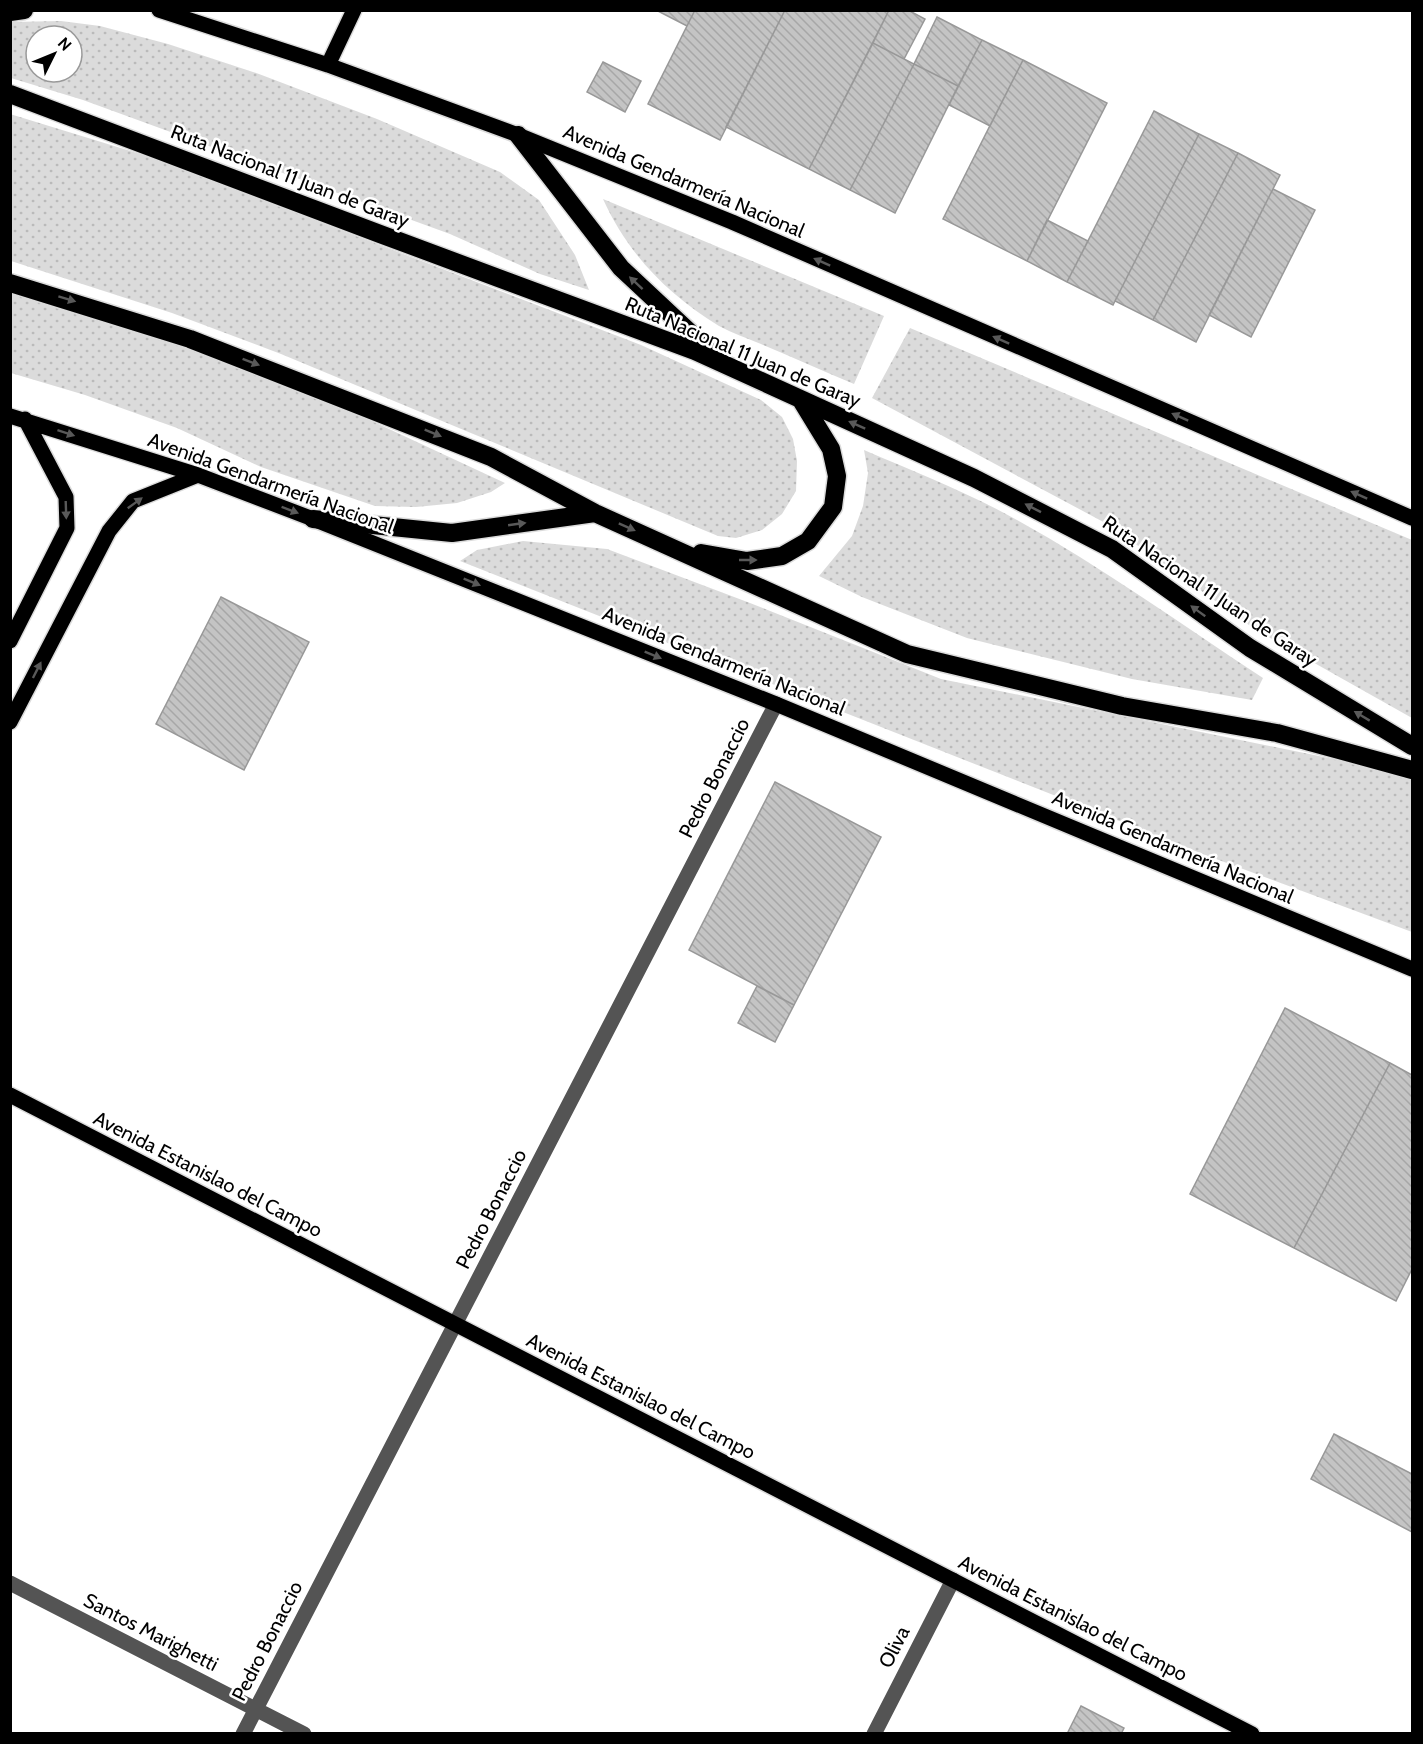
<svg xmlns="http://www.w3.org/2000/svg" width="1423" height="1744" viewBox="0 0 1423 1744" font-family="Cabin,sans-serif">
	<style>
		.grass { fill: url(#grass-dots); fill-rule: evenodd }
		.building { fill: url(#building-back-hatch); stroke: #989898; stroke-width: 1.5 }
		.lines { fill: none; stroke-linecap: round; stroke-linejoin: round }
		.major-casing { stroke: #dbdbdb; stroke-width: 18 }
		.highway-casing { stroke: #dbdbdb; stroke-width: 21 }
		.minor { stroke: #545454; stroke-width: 15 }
		.major { stroke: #000; stroke-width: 15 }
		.highway { stroke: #000; stroke-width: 18 }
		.oneway { fill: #595959 }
		.labels { text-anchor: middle; stroke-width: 5; stroke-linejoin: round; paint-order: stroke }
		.street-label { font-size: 20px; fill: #000; stroke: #fff }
	</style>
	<defs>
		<pattern id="grass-dots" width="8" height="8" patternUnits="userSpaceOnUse" patternTransform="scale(1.5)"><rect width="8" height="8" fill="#dbdbdb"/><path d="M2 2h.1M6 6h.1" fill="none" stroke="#bababa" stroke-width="1.8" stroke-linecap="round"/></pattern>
		<pattern id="building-back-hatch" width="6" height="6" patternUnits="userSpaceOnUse" patternTransform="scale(1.5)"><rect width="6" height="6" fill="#c4c4c4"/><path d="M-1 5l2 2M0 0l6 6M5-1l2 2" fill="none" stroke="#a7a7a7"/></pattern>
	</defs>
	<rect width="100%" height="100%" fill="#fff"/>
	<path class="grass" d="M61,21L100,26L168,44L259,74L377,119L500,172L539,200L575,255L589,290L540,274L450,234L83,100L11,78V22ZM36,36H72V72H36Z
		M10,114L150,157L641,345L761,400L782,417L793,439L797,461L796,491L782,514L762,530L736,538L718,536L281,354L172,313L11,261Z
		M603,199L884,316L854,384C823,371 792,357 761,344C747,338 732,333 719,326C667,294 628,254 603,199Z
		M10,290L253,362L346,409L505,483L491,492L457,503L416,507L375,506L261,467L177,428L85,395L11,373Z
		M910,328L1412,540V718L1256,630L1109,525L872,398Z
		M864,450C915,472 969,493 1017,520C1102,567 1182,625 1263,678L1252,700L1132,679L967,638L862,597L819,576L852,536L863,506L868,473Z
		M523,541L607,549L750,603L941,679L1412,775V932L1208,856L460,561L477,550Z"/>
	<path class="building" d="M656,10H695L687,26Z
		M695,10H785L720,140L648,104Z
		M785,10H889L809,169L726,127Z
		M889,10H908L925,19L904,59L873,43Z
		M937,17L982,40L958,86L914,64Z
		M982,40L1023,60L990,126L949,105Z
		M873,43L914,64L850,190L809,169Z
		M1023,60L1107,103L1027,261L943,219Z
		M603,62L641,81L625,112L587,92Z
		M914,64L958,86L895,213L850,190Z
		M1154,111L1199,134L1113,305L1067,282Z
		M1199,134L1238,153L1153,320L1115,301Z
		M1238,153L1280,175L1196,342L1153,320Z
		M1273,189L1315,210L1251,337L1209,315Z
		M1047,220L1088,241L1067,282L1027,261Z
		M221,597L309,642L244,770L156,724Z
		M775,782L881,837L794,1005L689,950Z
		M757,986L794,1005L775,1042L738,1023Z
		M1285,1008L1390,1063L1294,1248L1190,1194Z
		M1390,1063L1412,1075V1269L1396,1301L1294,1248Z
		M1334,1434L1412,1474V1532L1311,1479Z
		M1081,1706L1124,1728L1121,1734H1067Z"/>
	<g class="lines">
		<defs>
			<path id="major" d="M159,10L328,65L518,135L732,222L1412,518
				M328,65L354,10
				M10,416L198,475L313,519L776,704L1412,969
				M10,641L67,528L66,497L25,419
				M10,722L109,531L133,501L198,475
				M10,1095L1252,1734"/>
			<path id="highway" d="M10,12L24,10
				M10,94L380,234L695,351L974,478L1112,549L1250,648L1412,746
				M518,135L621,268L713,354
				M10,283L190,339L491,457L595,513L907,654L1122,706L1277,733L1412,770
				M313,519L452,533L595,513
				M701,553L747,561L782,556L808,541L833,507L837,476L831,449L801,400"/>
		</defs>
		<use href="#major" class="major-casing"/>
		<use href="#highway" class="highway-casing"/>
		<path class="minor" d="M10,1583L304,1734
			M243,1734L776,704
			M874,1734L953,1580"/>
		<use href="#major" class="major"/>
		<use href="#highway" class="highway"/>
	</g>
	<defs><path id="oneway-solid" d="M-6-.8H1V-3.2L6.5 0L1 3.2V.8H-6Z" transform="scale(1.5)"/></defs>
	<g class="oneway">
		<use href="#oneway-solid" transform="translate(822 262) rotate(-156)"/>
		<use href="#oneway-solid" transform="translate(636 283) rotate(-137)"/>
		<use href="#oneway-solid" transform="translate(67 299) rotate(17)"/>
		<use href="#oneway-solid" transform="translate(1001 340) rotate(-156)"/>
		<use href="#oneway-solid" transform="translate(251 362) rotate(21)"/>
		<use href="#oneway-solid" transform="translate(1180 417) rotate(-156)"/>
		<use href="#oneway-solid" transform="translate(857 425) rotate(-156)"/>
		<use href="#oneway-solid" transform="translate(66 433) rotate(18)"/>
		<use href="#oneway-solid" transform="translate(433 433) rotate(22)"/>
		<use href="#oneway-solid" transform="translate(1359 495) rotate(-156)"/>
		<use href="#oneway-solid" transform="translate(135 503) rotate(-36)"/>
		<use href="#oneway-solid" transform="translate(1033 508) rotate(-153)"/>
		<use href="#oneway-solid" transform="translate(66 510) rotate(88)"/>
		<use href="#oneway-solid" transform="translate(290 510) rotate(21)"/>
		<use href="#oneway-solid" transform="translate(517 524) rotate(-8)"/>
		<use href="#oneway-solid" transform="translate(627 527) rotate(24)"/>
		<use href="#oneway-solid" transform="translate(748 560)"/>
		<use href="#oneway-solid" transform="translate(472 582) rotate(22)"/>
		<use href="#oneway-solid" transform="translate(1198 611) rotate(-144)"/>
		<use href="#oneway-solid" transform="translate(653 655) rotate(22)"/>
		<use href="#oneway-solid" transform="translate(37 670) rotate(-63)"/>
		<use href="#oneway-solid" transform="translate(1362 716) rotate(-149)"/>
	</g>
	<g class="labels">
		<g class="street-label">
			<text transform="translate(290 176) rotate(21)" y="7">Ruta Nacional 11 Juan de Garay</text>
			<text transform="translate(684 181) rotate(23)" y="7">Avenida Gendarmería Nacional</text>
			<text transform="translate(743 352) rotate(23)" y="7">Ruta Nacional 11 Juan de Garay</text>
			<text transform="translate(271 483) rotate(20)" y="7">Avenida Gendarmería Nacional</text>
			<text transform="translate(1210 591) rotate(34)" y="7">Ruta Nacional 11 Juan de Garay</text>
			<text transform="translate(724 661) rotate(22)" y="7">Avenida Gendarmería Nacional</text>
			<text transform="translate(714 778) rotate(-63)" y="7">Pedro Bonaccio</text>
			<text transform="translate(1173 847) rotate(23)" y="7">Avenida Gendarmería Nacional</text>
			<text transform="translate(208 1174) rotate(27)" y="7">Avenida Estanislao del Campo</text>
			<text transform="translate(491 1209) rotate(-63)" y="7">Pedro Bonaccio</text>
			<text transform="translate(641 1396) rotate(27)" y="7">Avenida Estanislao del Campo</text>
			<text transform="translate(1073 1618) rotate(27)" y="7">Avenida Estanislao del Campo</text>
			<text transform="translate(151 1632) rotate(27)" y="7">Santos Marighetti</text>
			<text transform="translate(267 1641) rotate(-63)" y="7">Pedro Bonaccio</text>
			<text transform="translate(894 1647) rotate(-63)" y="7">Oliva</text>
		</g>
	</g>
	<rect width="1423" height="1744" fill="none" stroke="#000000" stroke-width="24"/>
	<g transform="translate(54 54) rotate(47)"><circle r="28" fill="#ffffff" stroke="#999999" stroke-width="1.5"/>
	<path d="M0-4.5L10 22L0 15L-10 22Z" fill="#000000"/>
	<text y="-9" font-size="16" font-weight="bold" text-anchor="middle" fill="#000000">N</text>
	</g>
</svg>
